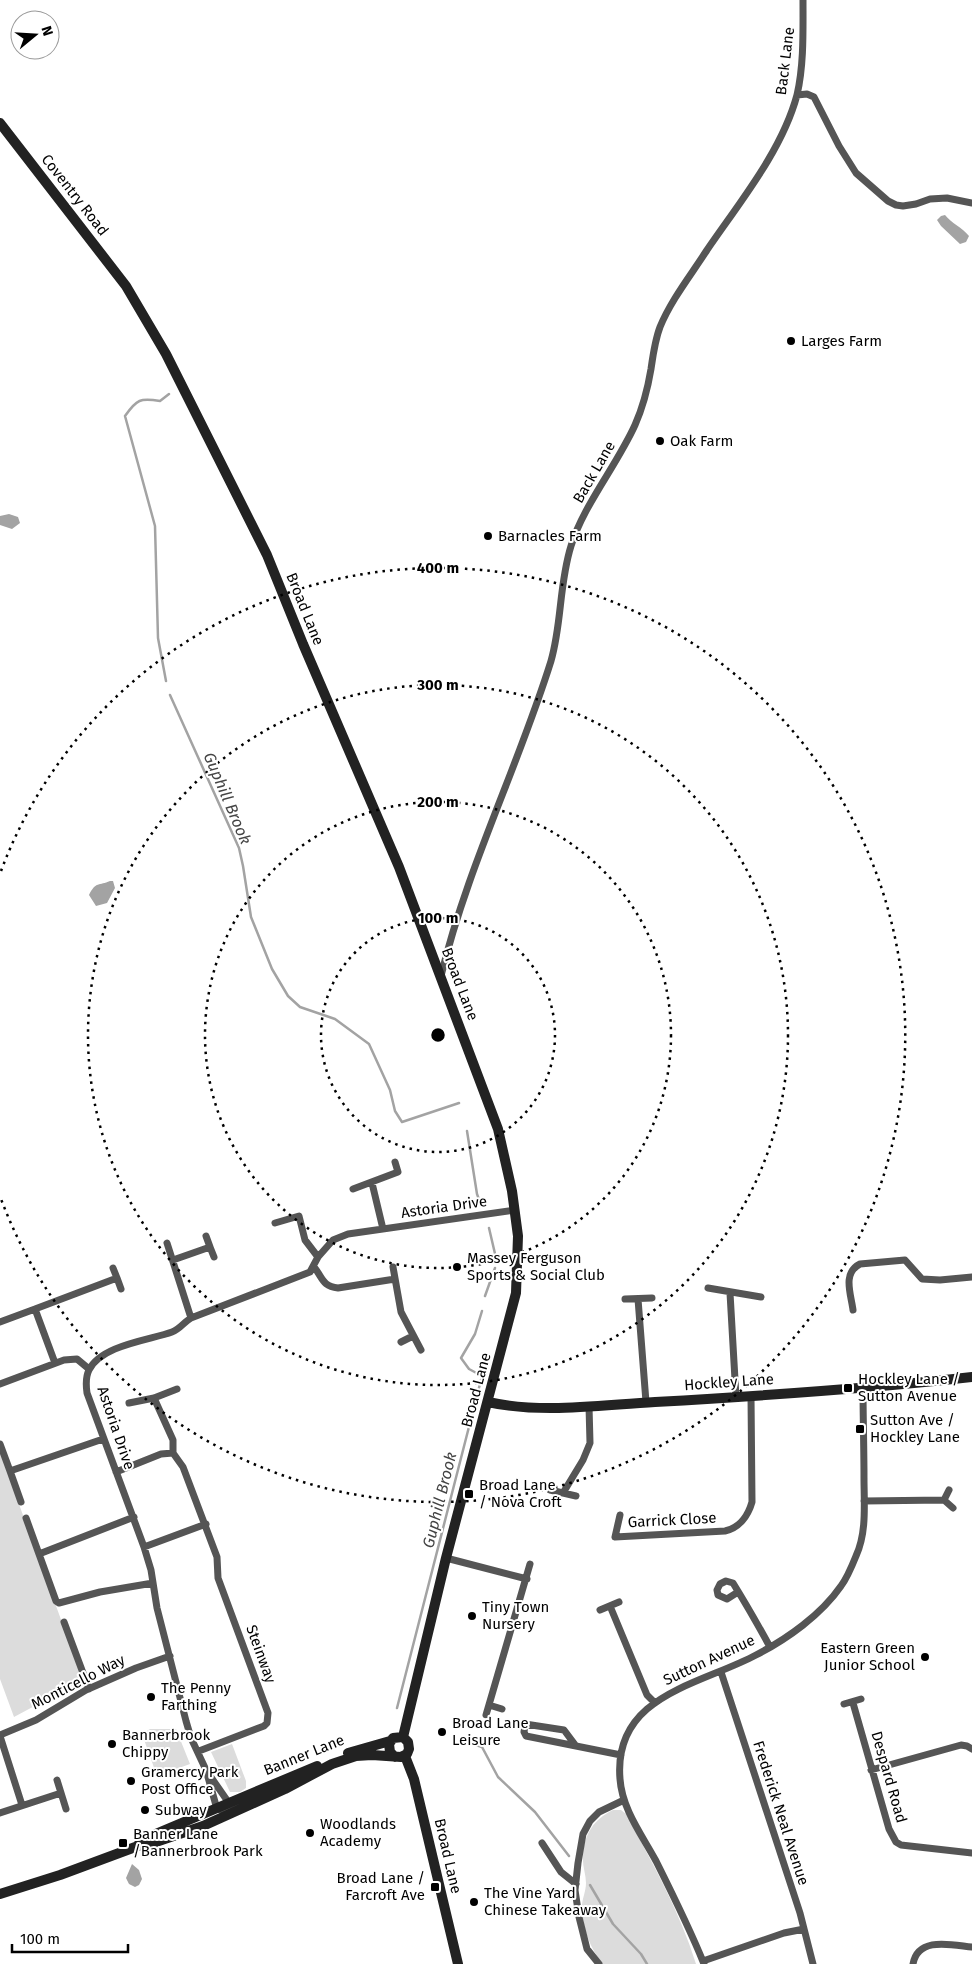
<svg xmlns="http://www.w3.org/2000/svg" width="972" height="1964" viewBox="0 0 972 1964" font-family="'Fira Sans',sans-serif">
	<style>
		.green { fill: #dcdcdc }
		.water { fill: #a3a3a3 }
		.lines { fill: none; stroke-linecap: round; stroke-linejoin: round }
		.stream { stroke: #a3a3a3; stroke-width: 2.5 }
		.street { stroke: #555; stroke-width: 7 }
		.secondary { stroke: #222; stroke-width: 10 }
		.ring { fill: none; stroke: #000; stroke-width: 2.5; stroke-dasharray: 2.5 5 }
		.poi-dot { fill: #000; stroke: #fff; stroke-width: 2 }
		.labels { text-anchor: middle; stroke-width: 4; stroke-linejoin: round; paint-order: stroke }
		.street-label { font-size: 15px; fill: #000; stroke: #fff }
		.poi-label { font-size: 15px; fill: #000; stroke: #fff; text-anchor: start }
		.water-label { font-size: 16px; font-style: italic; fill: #444; stroke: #fff }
		.centre { fill: #000; stroke: #fff; stroke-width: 2.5 }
		.ring-label { font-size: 15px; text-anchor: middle; font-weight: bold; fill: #000; stroke: #fff; stroke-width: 4; stroke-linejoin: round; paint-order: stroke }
	</style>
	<rect width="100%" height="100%" fill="#fff"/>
	<path class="green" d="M0,1452L83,1680L14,1717L0,1679Z
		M150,1729H176L190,1764L157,1776L142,1734Z
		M232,1744L246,1781V1788L240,1792H230L211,1752Z
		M613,1810H621L626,1814C652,1862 680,1912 696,1964H603C590,1949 582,1927 582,1906C582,1899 586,1891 586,1883C586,1874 582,1865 583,1856C584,1834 594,1819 613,1810Z"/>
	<path class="water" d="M945,215C952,224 962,227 969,236L966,242L960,244L941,226L937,220L941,216Z
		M9,514L18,517L20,523L12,529L0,525V516Z
		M110,881H113L115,888L107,903L96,906L89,895C96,881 99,886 110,881Z
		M132,1864L139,1870L142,1879L139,1885L135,1887L129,1884L126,1878Z"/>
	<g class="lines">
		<path class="stream" d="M166,681L158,638L155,526L125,416C137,399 140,398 160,401L169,394
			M170,695L239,848L243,866L251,917L272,969L288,996L300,1007L335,1019L369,1044L390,1090L395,1111L402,1122L459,1103
			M467,1131L477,1194L481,1205
			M489,1228L496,1258
			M485,1296L495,1268
			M397,1708L482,1376L469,1369L461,1358L475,1334L482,1311
			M467,1742L482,1747L498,1777L535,1812L569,1856
			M590,1885L613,1924L641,1954L647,1964"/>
		<path class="street" d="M797,95L807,94L814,97L839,146L856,173L888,201L896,205L903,206L916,204L930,199L947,198L972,203
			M441,976C467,868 518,767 551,661C562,623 559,584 571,546C583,506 617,465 635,425C643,407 648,387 651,369C653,355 655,340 660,327C671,300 691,275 707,250C739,203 782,151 797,95C804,65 803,31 803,0
			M372,1183L383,1229
			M353,1189L398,1172L395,1162
			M275,1223L299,1216L305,1240L318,1257
			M167,1243L191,1318
			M210,1247L214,1257
			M173,1260L210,1247L206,1236
			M314,1267C323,1278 322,1286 338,1288L395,1279
			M393,1267L401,1312L421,1350
			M117,1278L121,1289
			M708,1288L761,1297
			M730,1293L736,1397
			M625,1299L652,1298
			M638,1299L646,1402
			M853,1310C851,1294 842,1273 860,1264L905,1260L922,1279L940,1280L972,1277
			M0,1322L35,1309
			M401,1342L413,1336
			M55,1363L35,1309L117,1278L113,1268
			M0,1384L64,1360L77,1359L89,1369
			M154,1398L173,1440V1453
			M129,1403L154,1398L177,1389
			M0,1444L10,1471
			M116,1472L161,1454L173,1453L183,1467L217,1557L218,1578L268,1713L267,1723L264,1726L199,1751
			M550,1490L576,1496
			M949,1490L944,1500L953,1508
			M563,1493L583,1460L590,1443L589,1406
			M864,1501L944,1500
			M21,1502L10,1471L103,1439
			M620,1515L615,1537L725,1531C739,1528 748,1516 752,1502L751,1396
			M134,1517L39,1554L56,1601L59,1603L100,1592L153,1583
			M26,1518L39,1554
			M144,1547L206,1524
			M446,1558L527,1579
			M738,1592L727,1599L718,1595L717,1590L720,1584L726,1581L733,1583C746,1604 758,1625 770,1647
			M610,1606L647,1695L654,1702
			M600,1610L619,1602
			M64,1622L89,1689
			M721,1672L800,1913L813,1964
			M853,1703L889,1829L896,1842L901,1845L972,1853
			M844,1704L861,1699
			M489,1705L502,1709
			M486,1715L530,1564
			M0,1735L36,1720L86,1690L136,1668L170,1656
			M0,1736L22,1805
			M576,1746L526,1736L524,1732L525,1724L564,1730L576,1746L621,1755
			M206,1770L191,1738L186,1721L157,1608L151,1570L144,1547L87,1393C86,1386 86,1376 89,1370C101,1345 150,1340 172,1332C180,1329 184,1322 191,1318L310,1272L318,1257L333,1240L348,1234L515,1210
			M871,1770L961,1745L967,1746L972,1749
			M57,1780L66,1809
			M231,1806L206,1770L217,1809L224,1811L236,1805
			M0,1813L61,1793
			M542,1843L561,1872L576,1884
			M703,1961L784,1933L804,1929
			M599,1964L587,1949L579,1917L575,1890L578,1863L583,1834L590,1821L599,1812L624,1800
			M704,1964C690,1929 673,1895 656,1861C642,1835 622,1809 620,1779C613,1695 700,1685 756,1655C787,1639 821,1615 841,1586C847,1578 852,1566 856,1556C867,1532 864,1504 864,1478C864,1448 863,1417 863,1387
			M913,1964C918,1936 952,1945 972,1947"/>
		<path class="secondary" d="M0,123L126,286L166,354L267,555L303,644L399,867L498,1129L512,1191L518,1236L516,1293L446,1558L403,1737
			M488,1402C542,1414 600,1405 655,1402C760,1396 867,1389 972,1377
			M348,1753L390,1741
			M405,1756L414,1779L458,1964
			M138,1845L146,1838L317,1766
			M0,1894L60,1875L138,1846L150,1844L203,1826L285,1789L332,1764L356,1756L372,1755L401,1757L407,1754L409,1749L408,1742L403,1737L393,1738L389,1744L390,1752L395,1757"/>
	</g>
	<g class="ring">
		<circle cx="438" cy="1035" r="117"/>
		<circle cx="438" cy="1035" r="233"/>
		<circle cx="438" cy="1035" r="350"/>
		<path d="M1 871A467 467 0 1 1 1 1199"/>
	</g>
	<g class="poi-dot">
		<circle cx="791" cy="341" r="5"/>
		<circle cx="660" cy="441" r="5"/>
		<circle cx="488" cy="536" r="5"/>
		<circle cx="457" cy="1267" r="5"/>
		<rect x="843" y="1383" width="10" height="10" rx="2.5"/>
		<rect x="855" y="1424" width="10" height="10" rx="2.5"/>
		<rect x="464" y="1489" width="10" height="10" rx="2.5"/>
		<circle cx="472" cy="1616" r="5"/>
		<circle cx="925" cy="1657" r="5"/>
		<circle cx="151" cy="1697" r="5"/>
		<circle cx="442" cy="1732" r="5"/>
		<circle cx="112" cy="1744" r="5"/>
		<circle cx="131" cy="1781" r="5"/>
		<circle cx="145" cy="1810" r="5"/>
		<circle cx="310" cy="1833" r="5"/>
		<rect x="118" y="1838" width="10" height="10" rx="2.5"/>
		<rect x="430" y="1882" width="10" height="10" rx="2.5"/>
		<circle cx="474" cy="1902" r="5"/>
	</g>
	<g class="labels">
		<g class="street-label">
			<text transform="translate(785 61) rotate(-83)" y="5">Back Lane</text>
			<text transform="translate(75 195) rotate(52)" y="5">Coventry Road</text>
			<text transform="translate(594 472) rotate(-60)" y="5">Back Lane</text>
			<text transform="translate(305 609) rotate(68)" y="5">Broad Lane</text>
			<text transform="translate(460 984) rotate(69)" y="5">Broad Lane</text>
			<text transform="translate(444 1207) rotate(-8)" y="5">Astoria Drive</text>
			<text transform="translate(729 1382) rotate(-4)" y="5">Hockley Lane</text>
			<text transform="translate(476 1390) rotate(-75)" y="5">Broad Lane</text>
			<text transform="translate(116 1428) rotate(71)" y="5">Astoria Drive</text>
			<text transform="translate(672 1520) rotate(-3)" y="5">Garrick Close</text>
			<text transform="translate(261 1654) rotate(70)" y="5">Steinway</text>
			<text transform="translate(709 1660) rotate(-25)" y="5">Sutton Avenue</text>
			<text transform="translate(78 1682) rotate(-27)" y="5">Monticello Way</text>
			<text transform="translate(304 1755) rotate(-22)" y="5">Banner Lane</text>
			<text transform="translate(889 1777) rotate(74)" y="5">Despard Road</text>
			<text transform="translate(781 1813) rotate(72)" y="5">Frederick Neal Avenue</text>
			<text transform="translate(448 1856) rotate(77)" y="5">Broad Lane</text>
		</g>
		<g class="poi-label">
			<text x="801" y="346">Larges Farm</text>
			<text x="670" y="446">Oak Farm</text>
			<text x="498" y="541">Barnacles Farm</text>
			<text x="467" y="1263">Massey Ferguson<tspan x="467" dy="17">Sports &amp; Social Club</tspan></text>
			<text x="858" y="1384">Hockley Lane /<tspan x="858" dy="17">Sutton Avenue</tspan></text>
			<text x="870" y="1425">Sutton Ave /<tspan x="870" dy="17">Hockley Lane</tspan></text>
			<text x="479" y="1490">Broad Lane<tspan x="479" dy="17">/ Nova Croft</tspan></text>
			<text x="482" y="1612">Tiny Town<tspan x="482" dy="17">Nursery</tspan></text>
			<text x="915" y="1653" text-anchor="end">Eastern Green<tspan x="915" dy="17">Junior School</tspan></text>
			<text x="161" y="1693">The Penny<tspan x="161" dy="17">Farthing</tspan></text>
			<text x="452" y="1728">Broad Lane<tspan x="452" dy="17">Leisure</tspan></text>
			<text x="122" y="1740">Bannerbrook<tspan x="122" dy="17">Chippy</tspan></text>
			<text x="141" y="1777">Gramercy Park<tspan x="141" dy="17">Post Office</tspan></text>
			<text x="155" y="1815">Subway</text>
			<text x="320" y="1829">Woodlands<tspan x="320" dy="17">Academy</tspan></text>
			<text x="133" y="1839">Banner Lane<tspan x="133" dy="17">/Bannerbrook Park</tspan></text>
			<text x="425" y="1883" text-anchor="end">Broad Lane /<tspan x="425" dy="17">Farcroft Ave</tspan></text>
			<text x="484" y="1898">The Vine Yard<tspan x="484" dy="17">Chinese Takeaway</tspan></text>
		</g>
		<g class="water-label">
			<text transform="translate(228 798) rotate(67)" y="6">Guphill Brook</text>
			<text transform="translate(439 1500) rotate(-76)" y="6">Guphill Brook</text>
		</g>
	</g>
	<circle cx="438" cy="1035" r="8" class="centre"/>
	<g class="ring-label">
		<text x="438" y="573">400 m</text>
		<text x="438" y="690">300 m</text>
		<text x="438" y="807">200 m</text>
		<text x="438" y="923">100 m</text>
	</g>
	<g transform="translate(35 35) rotate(72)"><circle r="24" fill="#ffffff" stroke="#999999"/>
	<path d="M0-4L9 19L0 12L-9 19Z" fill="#000000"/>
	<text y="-8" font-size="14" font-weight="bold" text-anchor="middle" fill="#000000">N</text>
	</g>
	<path d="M12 1944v8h116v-8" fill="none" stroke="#000000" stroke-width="2.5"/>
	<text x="20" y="1944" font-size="15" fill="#000000" stroke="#ffffff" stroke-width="4" paint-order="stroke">100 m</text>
</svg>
